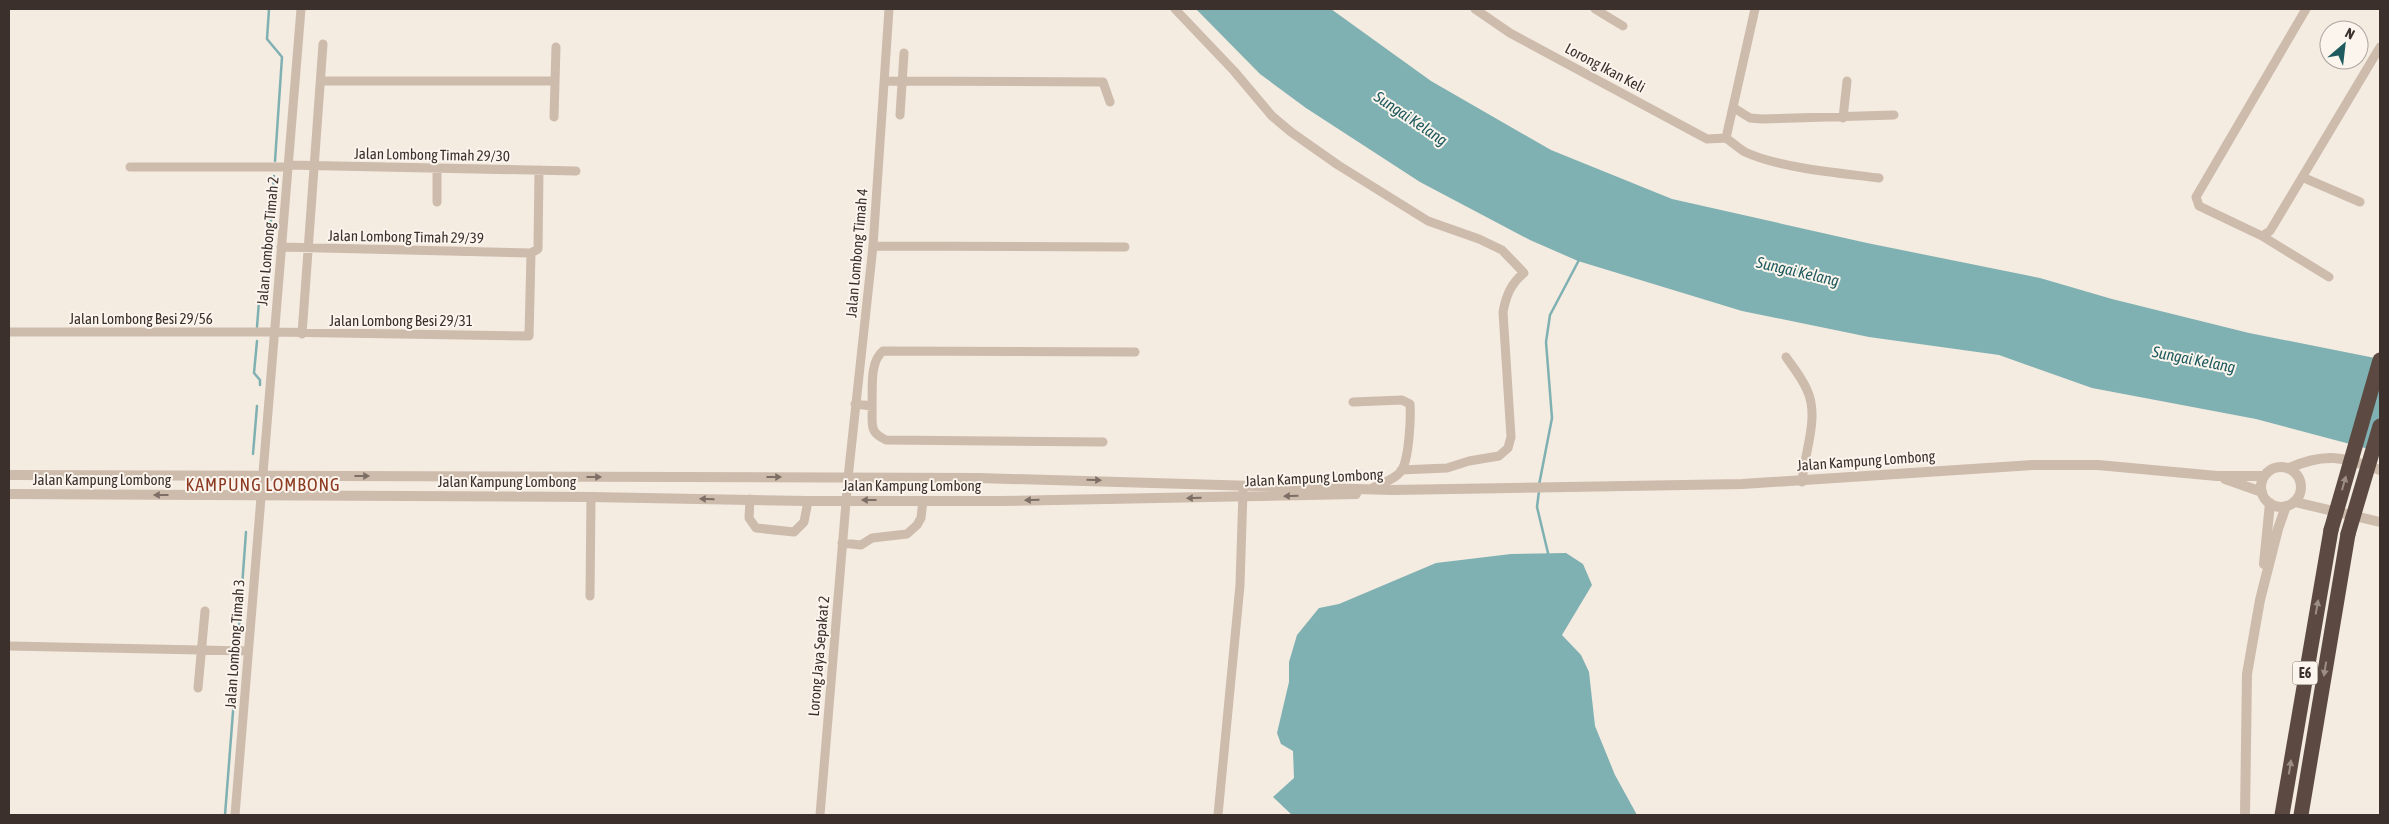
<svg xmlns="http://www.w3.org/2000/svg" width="2389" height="824" viewBox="0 0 2389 824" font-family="'Asap Condensed',sans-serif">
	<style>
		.water { fill: #7fb0b2 }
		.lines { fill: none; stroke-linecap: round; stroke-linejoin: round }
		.stream { stroke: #7fb0b2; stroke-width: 2.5 }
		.minor { stroke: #cdbbac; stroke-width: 9 }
		.tertiary { stroke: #cdbbac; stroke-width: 10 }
		.motorway { stroke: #5c4a42; stroke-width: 15 }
		.motorway-bridge { stroke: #5c4a42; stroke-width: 15 }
		.oneway { fill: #7d6f65 }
		.oneway2 { fill: #9c8e87 }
		.labels { text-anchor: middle; stroke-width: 4; stroke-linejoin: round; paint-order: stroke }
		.shield { fill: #fbf5ee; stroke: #756b66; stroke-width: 1 }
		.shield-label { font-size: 14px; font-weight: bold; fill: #3b302b }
		.street-label { font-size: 15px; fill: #3b302b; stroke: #fbf5ee }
		.water-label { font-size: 16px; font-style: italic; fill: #1f5a5e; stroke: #fbf5ee }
		.quarter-label { font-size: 18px; letter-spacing: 1px; fill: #8c3b22; stroke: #fbf5ee }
	</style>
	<rect width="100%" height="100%" fill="#f4ebe1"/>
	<path class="water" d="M1196,9H1331L1431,81L1551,150L1672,199L1867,243L2040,278L2112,299L2249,333L2380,359V452L2256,419L2092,388L1999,355L1869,337L1742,311L1578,261L1530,240L1420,182L1306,108L1260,74Z
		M1566,553L1583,564L1592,585L1562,635L1581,655L1589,672L1595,726L1615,775L1637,815H1292L1273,797L1294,778L1293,751L1281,744L1277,733L1289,682V662L1297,635L1319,608L1339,604L1436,563L1511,554Z"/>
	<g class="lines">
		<path class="stream" d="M269,9L267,39L282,57L275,161
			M257,327L259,301L266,293L274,176
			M257,341L254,373L260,380V385
			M253,454L257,406
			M1539,485L1552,418L1546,342L1550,315L1579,260
			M1539,491L1537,507L1548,553
			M238,642L246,532
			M225,815L237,660"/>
		<path class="minor" d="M1175,9L1234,71L1272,116L1291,132L1338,165L1428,221L1479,239L1502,250L1524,273C1511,283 1506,296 1503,312L1511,437L1508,448L1499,456L1469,461L1447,468L1401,470
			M1475,9L1510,33L1707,139L1726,138
			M1595,9L1623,26
			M2306,9L2196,197L2199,206L2262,236L2270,231L2380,47
			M321,81H555
			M884,81L1103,82L1110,102
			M1734,108L1750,118L1762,119L1894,115
			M900,115L904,53
			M554,117L556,47
			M1843,118L1847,81
			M1726,138C1732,142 1738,148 1745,152C1779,168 1840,173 1879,178
			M1726,138L1755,9
			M288,165L576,171
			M130,167H288
			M2302,177L2360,202
			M437,202V168
			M2262,236L2329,277
			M873,246L1125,247
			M281,247L531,253
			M531,253L538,249L539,170
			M9,332H274L529,336L531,253
			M302,334L323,44
			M1786,357C1793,367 1802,378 1807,390C1820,417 1804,453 1802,482
			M1353,402L1402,400L1410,404C1411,419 1409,457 1402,470C1396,479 1381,484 1372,488
			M855,404L872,406C873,424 868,432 886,440L1103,442
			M872,406C873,389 869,362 883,351L1135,352
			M750,499L749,518L756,528L794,532L804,522L808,501
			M842,543L861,545L872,538L907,534L917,525L921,518L923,500
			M590,596L591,497
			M9,646L248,651
			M198,688L205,611
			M235,815L301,9
			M820,815L848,478L873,246L889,9
			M1218,815L1240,585L1243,491"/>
		<path class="tertiary" d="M2261 487a20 20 0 1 1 40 0a20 20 0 1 1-40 0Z
			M2289,468C2326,452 2343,457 2380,470
			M9,475L979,478L1392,490L1742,484L2033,465H2098L2217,476H2264
			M2225,479L2262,492
			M9,494L591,497L808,501H1000L1356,494
			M2295,502L2380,522
			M2264,564L2270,503
			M2245,815L2247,674L2260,600L2278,529L2286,506"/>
		<path class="motorway" d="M2282,815L2331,530
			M2301,815L2348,534"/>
		<path class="motorway-bridge" d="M2331,530L2380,360
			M2348,534L2380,426"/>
	</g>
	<defs><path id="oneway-solid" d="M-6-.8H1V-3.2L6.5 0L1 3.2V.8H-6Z" transform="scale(1.25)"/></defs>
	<g class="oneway">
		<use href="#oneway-solid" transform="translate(362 476)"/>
		<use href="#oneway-solid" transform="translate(594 477)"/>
		<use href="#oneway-solid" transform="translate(774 477)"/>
		<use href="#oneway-solid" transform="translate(1094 480) rotate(1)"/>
		<use href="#oneway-solid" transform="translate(161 495) rotate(-180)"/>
		<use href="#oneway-solid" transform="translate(1291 496) rotate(179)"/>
		<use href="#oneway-solid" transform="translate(1194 498) rotate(179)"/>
		<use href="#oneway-solid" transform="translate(707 499) rotate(-179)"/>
		<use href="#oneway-solid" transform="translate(869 500) rotate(-180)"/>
		<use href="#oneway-solid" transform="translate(1032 500) rotate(179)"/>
	</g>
	<g class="oneway2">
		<use href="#oneway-solid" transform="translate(2344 483) rotate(-74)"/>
		<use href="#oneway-solid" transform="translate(2317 607) rotate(-80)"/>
		<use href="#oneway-solid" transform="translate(2325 669) rotate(99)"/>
		<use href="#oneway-solid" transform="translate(2290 767) rotate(-81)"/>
	</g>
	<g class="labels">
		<rect class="shield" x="2292.5" y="661.5" width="25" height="23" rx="4"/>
		<g class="shield-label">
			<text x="2305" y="678">E6</text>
		</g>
		<g class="street-label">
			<text transform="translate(1605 68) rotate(28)" y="5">Lorong Ikan Keli</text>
			<text transform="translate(432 155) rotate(1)" y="5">Jalan Lombong Timah 29/30</text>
			<text transform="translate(406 237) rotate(1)" y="5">Jalan Lombong Timah 29/39</text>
			<text transform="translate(268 241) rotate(-85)" y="5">Jalan Lombong Timah 2</text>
			<text transform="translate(857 253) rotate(-85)" y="5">Jalan Lombong Timah 4</text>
			<text x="141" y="324">Jalan Lombong Besi 29/56</text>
			<text x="401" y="326">Jalan Lombong Besi 29/31</text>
			<text transform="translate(1866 461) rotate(-4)" y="5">Jalan Kampung Lombong</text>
			<text transform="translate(1314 478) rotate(-3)" y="5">Jalan Kampung Lombong</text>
			<text x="102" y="485">Jalan Kampung Lombong</text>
			<text x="507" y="487">Jalan Kampung Lombong</text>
			<text x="912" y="491">Jalan Kampung Lombong</text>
			<text transform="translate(235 644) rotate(-86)" y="5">Jalan Lombong Timah 3</text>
			<text transform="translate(819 656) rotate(-85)" y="5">Lorong Jaya Sepakat 2</text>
		</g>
		<g class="water-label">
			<text transform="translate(1411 118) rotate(34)" y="6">Sungai Kelang</text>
			<text transform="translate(1798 271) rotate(13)" y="6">Sungai Kelang</text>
			<text transform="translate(2194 359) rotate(11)" y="6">Sungai Kelang</text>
		</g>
		<g class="quarter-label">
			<text x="263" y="491">KAMPUNG LOMBONG</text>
		</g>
	</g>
	<rect width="2389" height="824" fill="none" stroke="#3b302b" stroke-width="20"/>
	<g transform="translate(2344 45) rotate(28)"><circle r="24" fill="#fbf5ee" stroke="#aea6a0"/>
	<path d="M0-4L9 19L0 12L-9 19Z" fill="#1f5a5e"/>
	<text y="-8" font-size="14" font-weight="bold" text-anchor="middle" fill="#3b302b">N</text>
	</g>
</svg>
